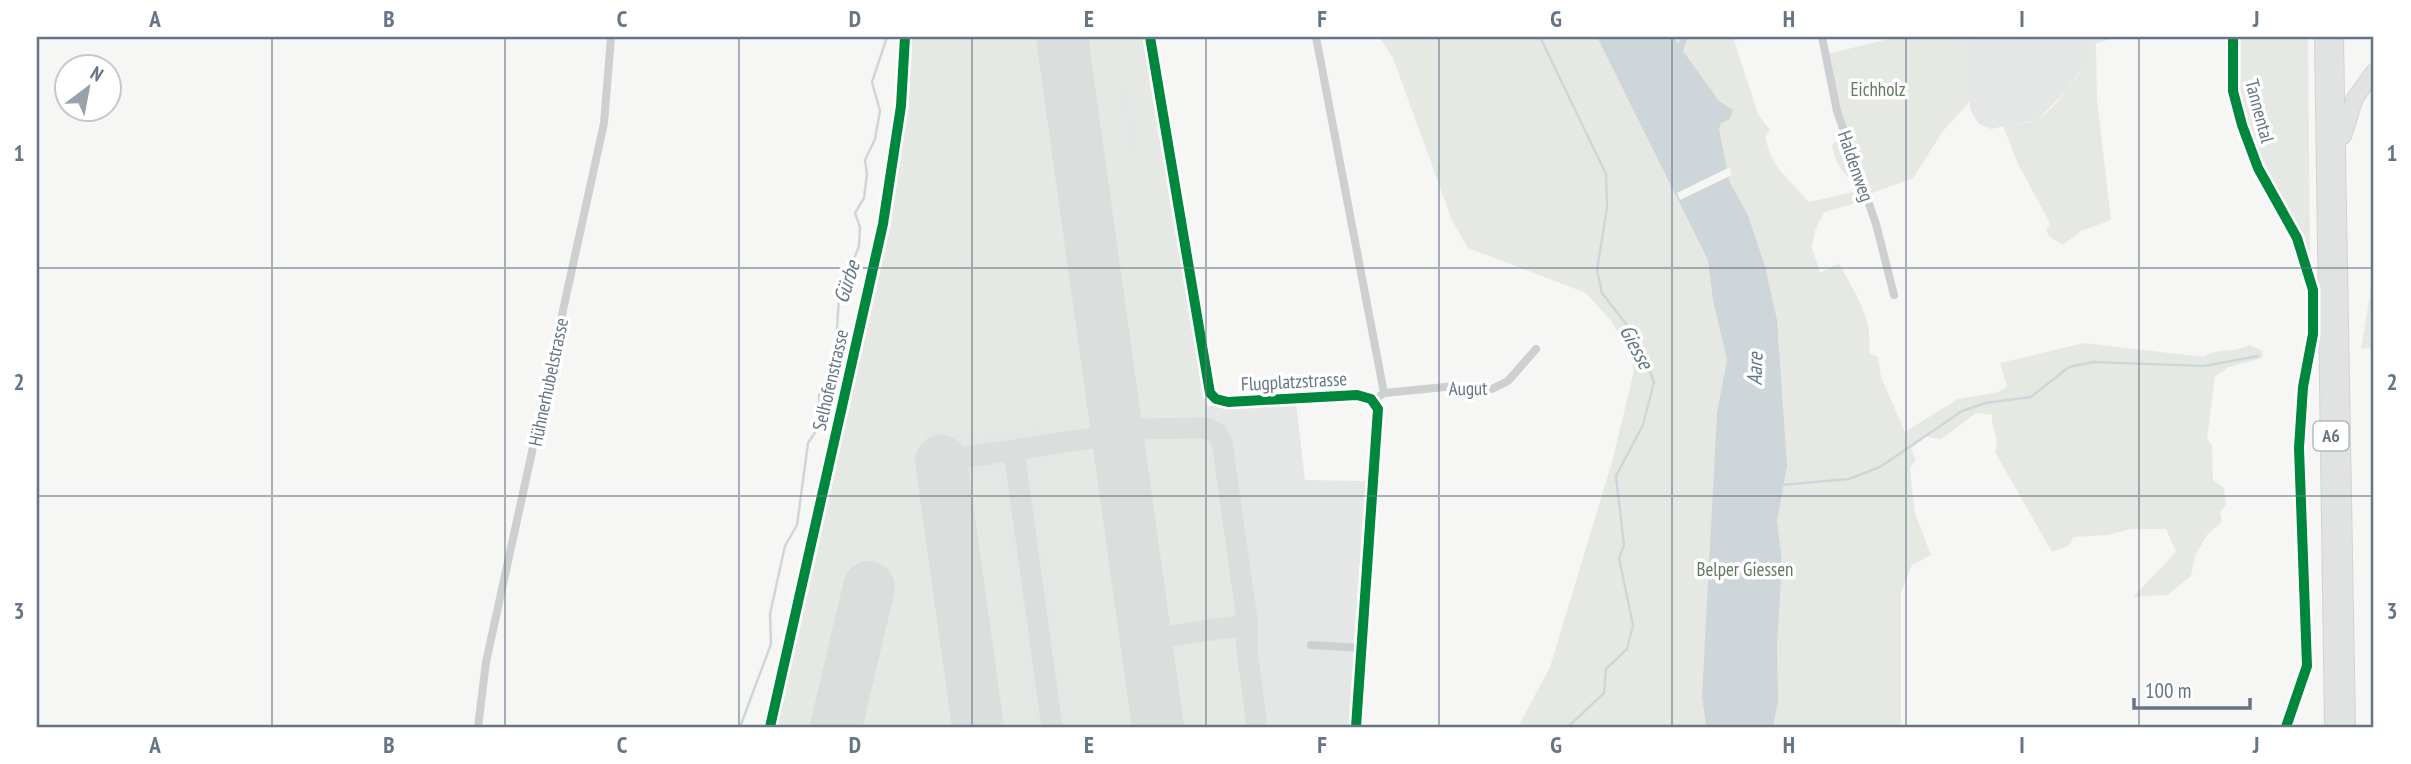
<svg xmlns="http://www.w3.org/2000/svg" width="2411" height="764" viewBox="0 0 2411 764" font-family="'PT Sans Narrow',sans-serif">
	<style>
		.built { fill: #e5e6e6 }
		.green { fill: #e6e9e3 }
		.water { fill: #cfd6da }
		.pier { fill: #f6f6f5 }
		.lines { fill: none; stroke-linecap: round; stroke-linejoin: round }
		.stream { stroke: #cfd6da; stroke-width: 2.5 }
		.taxiway { stroke: #dcdedd; stroke-width: 21 }
		.runway { stroke: #dcdedd; stroke-width: 52 }
		.motorway-casing { stroke: #d2d3d3; stroke-width: 18 }
		.minor { stroke: #cdcfd0; stroke-width: 8 }
		.tertiary { stroke: #cdcfd0; stroke-width: 10 }
		.motorway { stroke: #e1e2e2; stroke-width: 16 }
		.cycleway-casing { stroke: #fff; stroke-width: 15 }
		.cycleway { stroke: #00873e; stroke-width: 10 }
		.grid { fill: none; stroke: #657586; stroke-width: 2; stroke-opacity: 0.55 }
		.labels { text-anchor: middle; stroke-width: 7; stroke-linejoin: round; paint-order: stroke }
		.shield { fill: #fff; stroke: #939eaa; stroke-width: 2 }
		.shield-label { font-size: 18px; font-weight: bold; fill: #657586 }
		.park-label { font-size: 19px; fill: #637860; stroke: #fff }
		.street-label { font-size: 19px; fill: #657586; stroke: #fff }
		.water-label { font-size: 21px; font-style: italic; fill: #607783; stroke: #fff }
		.neatline { fill: none; stroke: #657586; stroke-width: 2.5 }
		.grid-label { font-size: 23px; text-anchor: middle; font-weight: bold; fill: #657586 }
	</style>
	<rect width="100%" height="100%" fill="#f6f6f5"/>
	<path class="built" d="M909,37H1147L1206,406L1296,403L1305,480L1366,481L1354,640L1352,727H775L892,219Z
		M1975,37H2116L2092,45L2091,55L2066,91L2037,120L1991,129L1978,123L1971,111L1961,44Z"/>
	<path class="green" d="M909,37H1044L1098,433H1065L1039,425L960,437L958,429L924,434L964,727H852L886,577L851,568L816,727H777L892,219Z
		M1080,37H1147L1164,143L1138,147L1128,84L1118,85L1127,152L1165,149L1207,420L1140,423L1133,418Z
		M1379,37H1733L1758,114L1770,130L1765,138C1775,172 1787,177 1809,202L1858,191L1864,201L1824,212L1815,231L1812,247L1820,273L1839,263C1854,292 1874,319 1869,353L1878,357L1881,377L1905,432L1958,399L1999,392L2007,386L2000,363L2084,343L2203,357C2218,347 2233,354 2249,345L2263,351L2262,358L2229,367L2215,376L2207,439L2212,445L2213,480L2224,488L2226,505L2220,512L2222,522L2207,535L2195,556L2191,576L2167,595L2133,597L2176,552L2166,529H2131L2108,535L2073,537L2070,545L2052,552L1995,452C2000,438 1991,429 1992,415L1976,413L1941,439L1926,437L1911,448L1916,460L1910,468L1915,514L1931,555L1912,565L1901,592V727H1518L1550,667L1612,462L1634,371L1631,355L1611,321L1586,293L1468,248L1452,220L1393,58Z
		M1897,37H1975L1961,44L1971,100L1943,131L1913,178L1867,195L1858,173L1848,177C1839,170 1834,156 1832,145L1842,136V126L1836,122L1827,54Z
		M2234,37H2308L2310,256C2297,227 2278,203 2265,175C2242,127 2235,89 2234,37Z
		M2096,43L2097,100L2111,220L2081,231L2063,245L2049,236L2046,229L2050,226L2049,221L2018,164L2003,126C2013,124 2026,124 2036,120C2053,112 2091,63 2091,45Z
		M2374,271V347L2361,349Z
		M1200,433L1210,436L1217,444L1240,606L1229,619C1207,622 1167,637 1159,609L1138,452C1144,428 1180,435 1200,433Z
		M1100,448L1139,727H1070L1035,470L1046,464L1050,455Z
		M999,474L1035,727H999L965,478Z
		M1220,638L1233,643L1238,653L1246,727H1175L1166,663L1168,650L1178,644Z"/>
	<path class="water" d="M1597,37H1675L1677,44L1683,37H1688L1683,51L1719,101L1733,110L1730,119L1721,123L1719,129L1730,183L1748,215L1765,266L1777,320L1787,466L1777,521L1782,562L1777,646L1778,701L1773,727H1706L1702,696L1717,413L1727,360L1713,300L1708,260Z"/>
	<path class="pier" d="M1730,167L1732,175L1680,200L1677,193Z"/>
	<g class="lines">
		<path class="stream" d="M1540,37L1606,174L1607,207L1597,270L1602,293L1636,337L1654,382L1643,425L1616,476L1624,545L1619,558L1633,625L1627,649L1606,669L1604,693L1568,727
			M1781,485L1849,479L1880,467L1962,411L1985,403L2031,397L2069,367L2093,362L2204,366L2258,356
			M740,727L771,644L770,614L785,546L797,525L808,443L820,425L819,395L835,362L839,297L859,246L860,227L855,213L864,198L867,174L865,160L875,139L880,111L872,82L887,37"/>
		<path class="taxiway" d="M1112,397L1118,419L1129,429L1206,428L1216,433L1222,442L1247,620V650L1257,727
			M1014,451L1052,727
			M941,461L1139,431
			M1122,462L1124,443L1139,431
			M1143,616L1153,632L1170,636L1238,626L1244,622L1246,615
			M1150,666L1155,645L1170,636"/>
		<path class="runway" d="M1062,37L1158,727
			M941,461L978,727
			M836,727L869,587"/>
		<defs>
			<path id="motorway" d="M2323,37L2333,727
				M2335,37L2347,727
				M2343,136L2355,98L2374,72"/>
		</defs>
		<use href="#motorway" class="motorway-casing"/>
		<path class="minor" d="M1316,37L1384,393L1373,401
			M1822,37L1837,111L1876,224L1894,295
			M2233,37V91L2242,125L2258,168L2297,238L2313,290V334L2303,387L2299,448L2307,666L2286,727
			M1384,393L1455,386L1492,389L1508,381L1536,349
			M1311,645L1361,648
			M478,727L486,662L604,123L611,37
			M770,727L883,224L901,106L905,37"/>
		<path class="tertiary" d="M1150,37L1210,393L1216,399L1228,402L1357,395L1371,399L1378,409L1356,727"/>
		<use href="#motorway" class="motorway"/>
		<defs>
			<path id="cycleway" d="M1150,37L1210,393L1216,399L1228,402L1357,395L1371,399L1378,409L1356,727
				M2233,37V91L2242,125L2258,168L2297,238L2313,290V334L2303,387L2299,448L2307,666L2286,727
				M770,727L883,224L901,106L905,37"/>
		</defs>
		<use href="#cycleway" class="cycleway-casing"/>
		<use href="#cycleway" class="cycleway"/>
	</g>
	<path class="grid" d="M272,37V727M505,37V727M739,37V727M972,37V727M1206,37V727M1439,37V727M1672,37V727M1906,37V727M2139,37V727M37,268H2374M37,496H2374"/>
	<g class="labels">
		<rect class="shield" x="2313.5" y="421.5" width="35" height="29" rx="5"/>
		<g class="shield-label">
			<text x="2331" y="442">A6</text>
		</g>
		<g class="park-label">
			<text x="1878" y="96">Eichholz</text>
			<text x="1745" y="576">Belper Giessen</text>
		</g>
		<g class="street-label">
			<text transform="translate(2260 111) rotate(75)" y="7">Tannental</text>
			<text transform="translate(1856 166) rotate(71)" y="7">Haldenweg</text>
			<text transform="translate(830 380) rotate(-77)" y="7">Selhofenstrasse</text>
			<text transform="translate(1294 381) rotate(-3)" y="7">Flugplatzstrasse</text>
			<text transform="translate(548 382) rotate(-78)" y="7">Hühnerhubelstrasse</text>
			<text transform="translate(1468 388) rotate(-1)" y="7">Augut</text>
		</g>
		<g class="water-label">
			<text transform="translate(847 282) rotate(-72)" y="7">Gürbe</text>
			<text transform="translate(1636 347) rotate(62)" y="7">Giesse</text>
			<text transform="translate(1755 369) rotate(-88)" y="7">Aare</text>
		</g>
	</g>
	<rect width="2411" height="764" fill="none" stroke="#ffffff" stroke-width="77"/>
	<g transform="translate(88 88) rotate(32)"><circle r="33" fill="#ffffff" stroke="#c1c8cf" stroke-width="2"/>
	<path d="M0-5L12 26L0 18L-12 26Z" fill="#98a2ad"/>
	<text y="-10" font-size="19" font-weight="bold" text-anchor="middle" fill="#657586">N</text>
	</g>
	<path d="M2134 698v10h116v-10" fill="none" stroke="#657586" stroke-width="3.5"/>
	<text x="2145" y="698" font-size="21" fill="#657586" stroke="#ffffff" stroke-width="5" paint-order="stroke">100 m</text>
	<rect x="38" y="38" width="2334" height="688" class="neatline"/>
	<g class="grid-label">
		<text x="155" y="27">A</text>
		<text x="389" y="27">B</text>
		<text x="622" y="27">C</text>
		<text x="855" y="27">D</text>
		<text x="1089" y="27">E</text>
		<text x="1322" y="27">F</text>
		<text x="1556" y="27">G</text>
		<text x="1789" y="27">H</text>
		<text x="2022" y="27">I</text>
		<text x="2256" y="27">J</text>
		<text x="19" y="161">1</text>
		<text x="2392" y="161">1</text>
		<text x="19" y="390">2</text>
		<text x="2392" y="390">2</text>
		<text x="19" y="619">3</text>
		<text x="2392" y="619">3</text>
		<text x="155" y="753">A</text>
		<text x="389" y="753">B</text>
		<text x="622" y="753">C</text>
		<text x="855" y="753">D</text>
		<text x="1089" y="753">E</text>
		<text x="1322" y="753">F</text>
		<text x="1556" y="753">G</text>
		<text x="1789" y="753">H</text>
		<text x="2022" y="753">I</text>
		<text x="2256" y="753">J</text>
	</g>
</svg>
